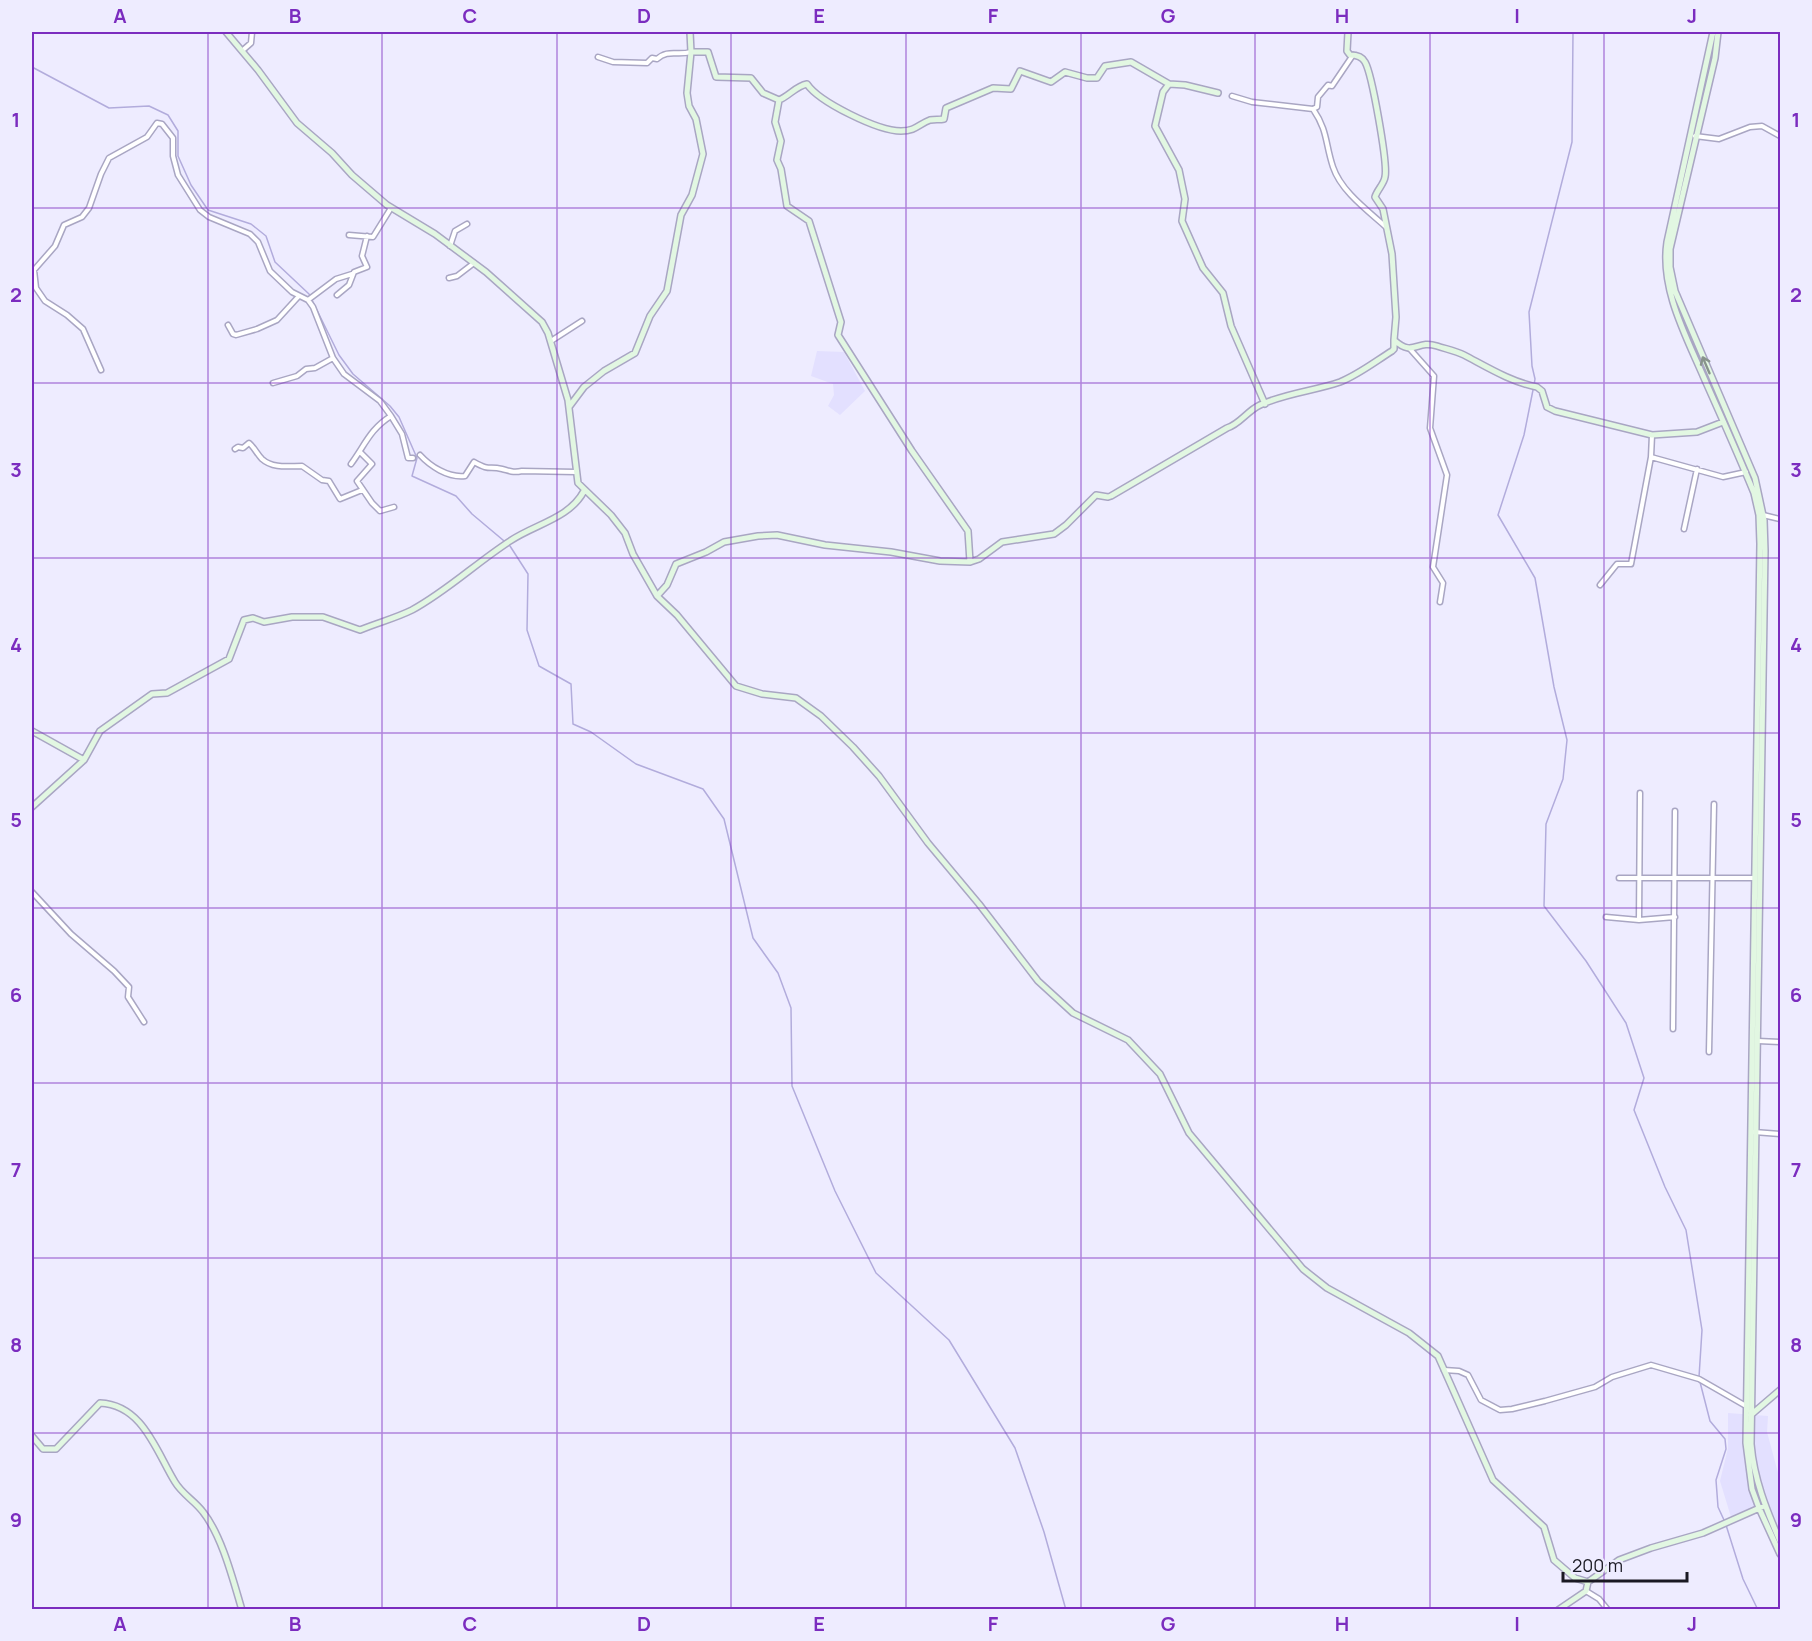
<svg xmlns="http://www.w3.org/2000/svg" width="1812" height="1641" viewBox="0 0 1812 1641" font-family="Manrope,sans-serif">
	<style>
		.built { fill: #e3e0ff }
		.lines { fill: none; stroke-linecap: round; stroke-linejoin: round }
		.stream { stroke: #b2acdc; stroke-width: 1.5 }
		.street-casing { stroke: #a9a6c3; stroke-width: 7 }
		.secondary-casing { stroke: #a9a6c3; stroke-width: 8 }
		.street { stroke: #fff; stroke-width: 4 }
		.secondary { stroke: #e2f7e2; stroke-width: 5 }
		.oneway { stroke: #88938c }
		.grid { fill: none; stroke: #7b2cbf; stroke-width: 1.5; stroke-opacity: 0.55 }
		.neatline { fill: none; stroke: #7b2cbf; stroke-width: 2 }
		.grid-label { font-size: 20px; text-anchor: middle; font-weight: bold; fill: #7b2cbf }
	</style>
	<rect width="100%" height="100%" fill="#eeecff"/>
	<path class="built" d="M817,351L844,352L865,391L840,415L828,406L834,395L833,384L811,376Z
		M1728,1413L1768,1416L1767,1432L1780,1480V1529L1779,1531L1764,1504L1731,1517L1720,1481L1728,1448Z"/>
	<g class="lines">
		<path class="stream" d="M32,67L109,108L149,106L168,115L178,131V156L191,185L208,210L251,224L266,236L275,262L309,294L339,355L353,374L390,406L399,417L417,458L412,476L456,496L472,514L510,546L528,574L527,630L539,666L571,684L573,724L591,732L636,764L703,789L724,819L753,938L778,973L791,1008L792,1086L835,1191L876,1273L949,1340L1015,1448L1044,1532L1066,1610
			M1534,385L1535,379L1532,366L1529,312L1572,142L1573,32
			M1533,390L1524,435L1498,515L1535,578L1554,687L1567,740L1563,779L1546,824L1544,906L1586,961L1626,1023L1644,1078L1634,1110L1665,1187L1686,1230L1702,1330L1699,1377
			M1700,1382L1710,1421L1725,1439L1726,1449L1716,1480L1718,1507L1724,1520
			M1726,1525L1743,1579L1758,1610"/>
		<defs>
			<path id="street" d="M243,50L251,43L252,32
				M598,57L613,62L647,63L652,58L657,59C668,49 677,56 691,52
				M1232,96L1252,102L1313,109C1328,131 1325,143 1333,167C1341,191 1367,210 1386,227
				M1313,109L1317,107L1318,97L1328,85L1332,86L1353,55
				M1695,136L1719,139L1750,127L1762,126L1780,136
				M349,235L373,237L391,208
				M450,246L455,231L467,224
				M449,278L457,276L474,263
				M337,295L349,285L354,272L367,267L362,256L367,236
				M308,300L336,279L352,274
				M228,325L233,334L236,335L257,329L277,320L299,296
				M551,341L582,321
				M1410,349L1434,376L1430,428L1447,475L1433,567L1443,583L1440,602
				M101,370L83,329L67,315L45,301L36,288L34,270L55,246L64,225L82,217L89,208L101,174L109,158L147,137L157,123L162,124L173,138V156L178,175L200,210L209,217L250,234L258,242L270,271L292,292L308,300L313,307L333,358L344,374L380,401L391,416L402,434L408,458H413
				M273,383L297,376L306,369L315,368L333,358
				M235,449L238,447L243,448L249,443C254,447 257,454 262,459C273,469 289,466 302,466L322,480L329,481L340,499L362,490
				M360,452L372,464L357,481L372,503L380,511L394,507
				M420,455C430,466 448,478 465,476L474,462C490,471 488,466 502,469C510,471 513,473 522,471L576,472
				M1651,457L1723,477L1746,472
				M351,464C365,445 370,429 391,416
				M1763,515L1780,519
				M1684,529L1697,469
				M1600,585L1617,564H1631L1651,457L1652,435
				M1619,878H1754
				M32,892L71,934L114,971L129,987L128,997L144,1022
				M1606,917L1639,920L1675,917
				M1639,920L1640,793
				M1673,1029L1675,811
				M1758,1041L1780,1042
				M1709,1052L1714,804
				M1754,1132L1780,1134
				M1444,1370L1459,1371L1468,1375L1481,1400L1500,1410L1512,1409L1545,1401L1595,1387L1612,1377L1651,1365L1699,1379L1746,1406
				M1586,1591L1599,1599L1608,1610"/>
			<path id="secondary" d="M226,32L258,70L297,123L332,153L352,175L387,205L435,234L486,272L542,322L548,333L568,400L578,483L611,515L625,533L633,554L657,596L677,615L736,686L762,694L796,698L821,716L853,747L879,776L928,843L979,904L1038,981L1073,1013L1128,1040L1160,1074L1189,1133L1303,1269L1327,1288L1409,1333L1438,1356L1493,1480L1544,1527L1554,1560L1575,1578L1588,1582L1619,1560L1651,1548L1703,1533L1764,1506
				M1348,32L1347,51L1350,55C1356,55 1362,56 1365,62C1372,74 1388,164 1385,177C1384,184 1377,190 1375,197L1383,209L1392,254L1396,317L1394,340C1414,358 1416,339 1437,346C1446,349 1456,351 1464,355C1487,367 1511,382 1537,387L1542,391L1547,407L1555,411L1652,435L1697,432L1723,422
				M1713,32L1667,242C1660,289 1686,336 1704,378C1721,416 1738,454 1754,493L1759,515L1760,544L1746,1443L1752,1489L1759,1508L1780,1554
				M1718,32L1715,58L1670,249V267L1675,291L1755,478L1764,520L1765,551L1751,1444C1754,1479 1766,1509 1780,1541
				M691,52H708L716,77L751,78L763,93L779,100C789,96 796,86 807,84C819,102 878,131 901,131C916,131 919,124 930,120C934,119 940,120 944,119L946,108L993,88L1011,89L1020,71L1051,82L1065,72L1087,78H1097L1105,66L1131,62L1169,84L1185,85L1218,93
				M1169,84L1163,92L1155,126L1179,170L1185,199L1182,221L1203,268L1223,293L1231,326L1265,404
				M779,100L775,122L781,141L777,160L781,169L787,206L809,221L841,322L838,335L912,451L968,531L970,562
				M569,407L584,387L604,371L635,353L650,316L667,291L681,215L692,195L703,154L696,119L689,106L687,93L691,52L690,32
				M657,596L667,585L676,564L706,552L724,542L758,536L777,535L825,545L891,552L940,561L970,562L979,559L1002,542L1054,534L1066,525L1096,495L1108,497L1111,496L1227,428C1240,424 1247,411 1260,405C1286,393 1314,391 1340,382C1358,375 1376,361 1392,351L1394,349V340
				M32,731L84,760
				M32,807L84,760L100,731L152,694L167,693L229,659L244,620L253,618L264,622L292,617H323L360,630C377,623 396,618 412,610C447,591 476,563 510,541C535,524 569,519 584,491
				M1752,1414L1780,1390
				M32,1436L43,1449H56L100,1403C143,1405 156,1451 175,1482C182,1494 195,1501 203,1512C222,1536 233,1580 242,1610
				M1558,1610L1586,1591L1588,1582"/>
		</defs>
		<use href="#street" class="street-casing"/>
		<use href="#secondary" class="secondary-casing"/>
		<use href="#street" class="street"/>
		<use href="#secondary" class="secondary"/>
	</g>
	<defs><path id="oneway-shaft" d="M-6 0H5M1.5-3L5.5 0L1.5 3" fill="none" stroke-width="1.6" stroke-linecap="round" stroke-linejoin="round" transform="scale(1.5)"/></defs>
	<use class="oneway" href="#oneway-shaft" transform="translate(1706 365) rotate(-113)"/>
	<path class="grid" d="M208,32V1610M382,32V1610M557,32V1610M731,32V1610M906,32V1610M1081,32V1610M1255,32V1610M1430,32V1610M1604,32V1610M32,208H1780M32,383H1780M32,558H1780M32,733H1780M32,908H1780M32,1083H1780M32,1258H1780M32,1433H1780"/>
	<rect width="1812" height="1641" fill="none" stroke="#eeecff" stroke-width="66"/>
	<path d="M1563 1572v9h124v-9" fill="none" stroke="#1a1923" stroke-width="3"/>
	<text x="1572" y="1572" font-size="18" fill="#1a1923" stroke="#eeecff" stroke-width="4.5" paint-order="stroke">200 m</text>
	<rect x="33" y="33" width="1746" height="1575" class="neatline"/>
	<g class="grid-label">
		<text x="120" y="23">A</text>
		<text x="295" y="23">B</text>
		<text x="470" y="23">C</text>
		<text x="644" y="23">D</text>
		<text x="819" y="23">E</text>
		<text x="993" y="23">F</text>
		<text x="1168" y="23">G</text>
		<text x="1342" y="23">H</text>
		<text x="1517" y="23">I</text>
		<text x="1692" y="23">J</text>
		<text x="16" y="127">1</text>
		<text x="1796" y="127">1</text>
		<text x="16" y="302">2</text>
		<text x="1796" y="302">2</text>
		<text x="16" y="477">3</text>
		<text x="1796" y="477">3</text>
		<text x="16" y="652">4</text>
		<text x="1796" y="652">4</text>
		<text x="16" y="827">5</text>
		<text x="1796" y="827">5</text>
		<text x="16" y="1002">6</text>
		<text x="1796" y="1002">6</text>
		<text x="16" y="1177">7</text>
		<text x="1796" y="1177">7</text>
		<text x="16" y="1352">8</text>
		<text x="1796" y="1352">8</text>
		<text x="16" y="1527">9</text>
		<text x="1796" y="1527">9</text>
		<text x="120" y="1631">A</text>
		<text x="295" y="1631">B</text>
		<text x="470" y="1631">C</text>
		<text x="644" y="1631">D</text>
		<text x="819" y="1631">E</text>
		<text x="993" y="1631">F</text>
		<text x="1168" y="1631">G</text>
		<text x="1342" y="1631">H</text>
		<text x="1517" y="1631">I</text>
		<text x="1692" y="1631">J</text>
	</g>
</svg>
